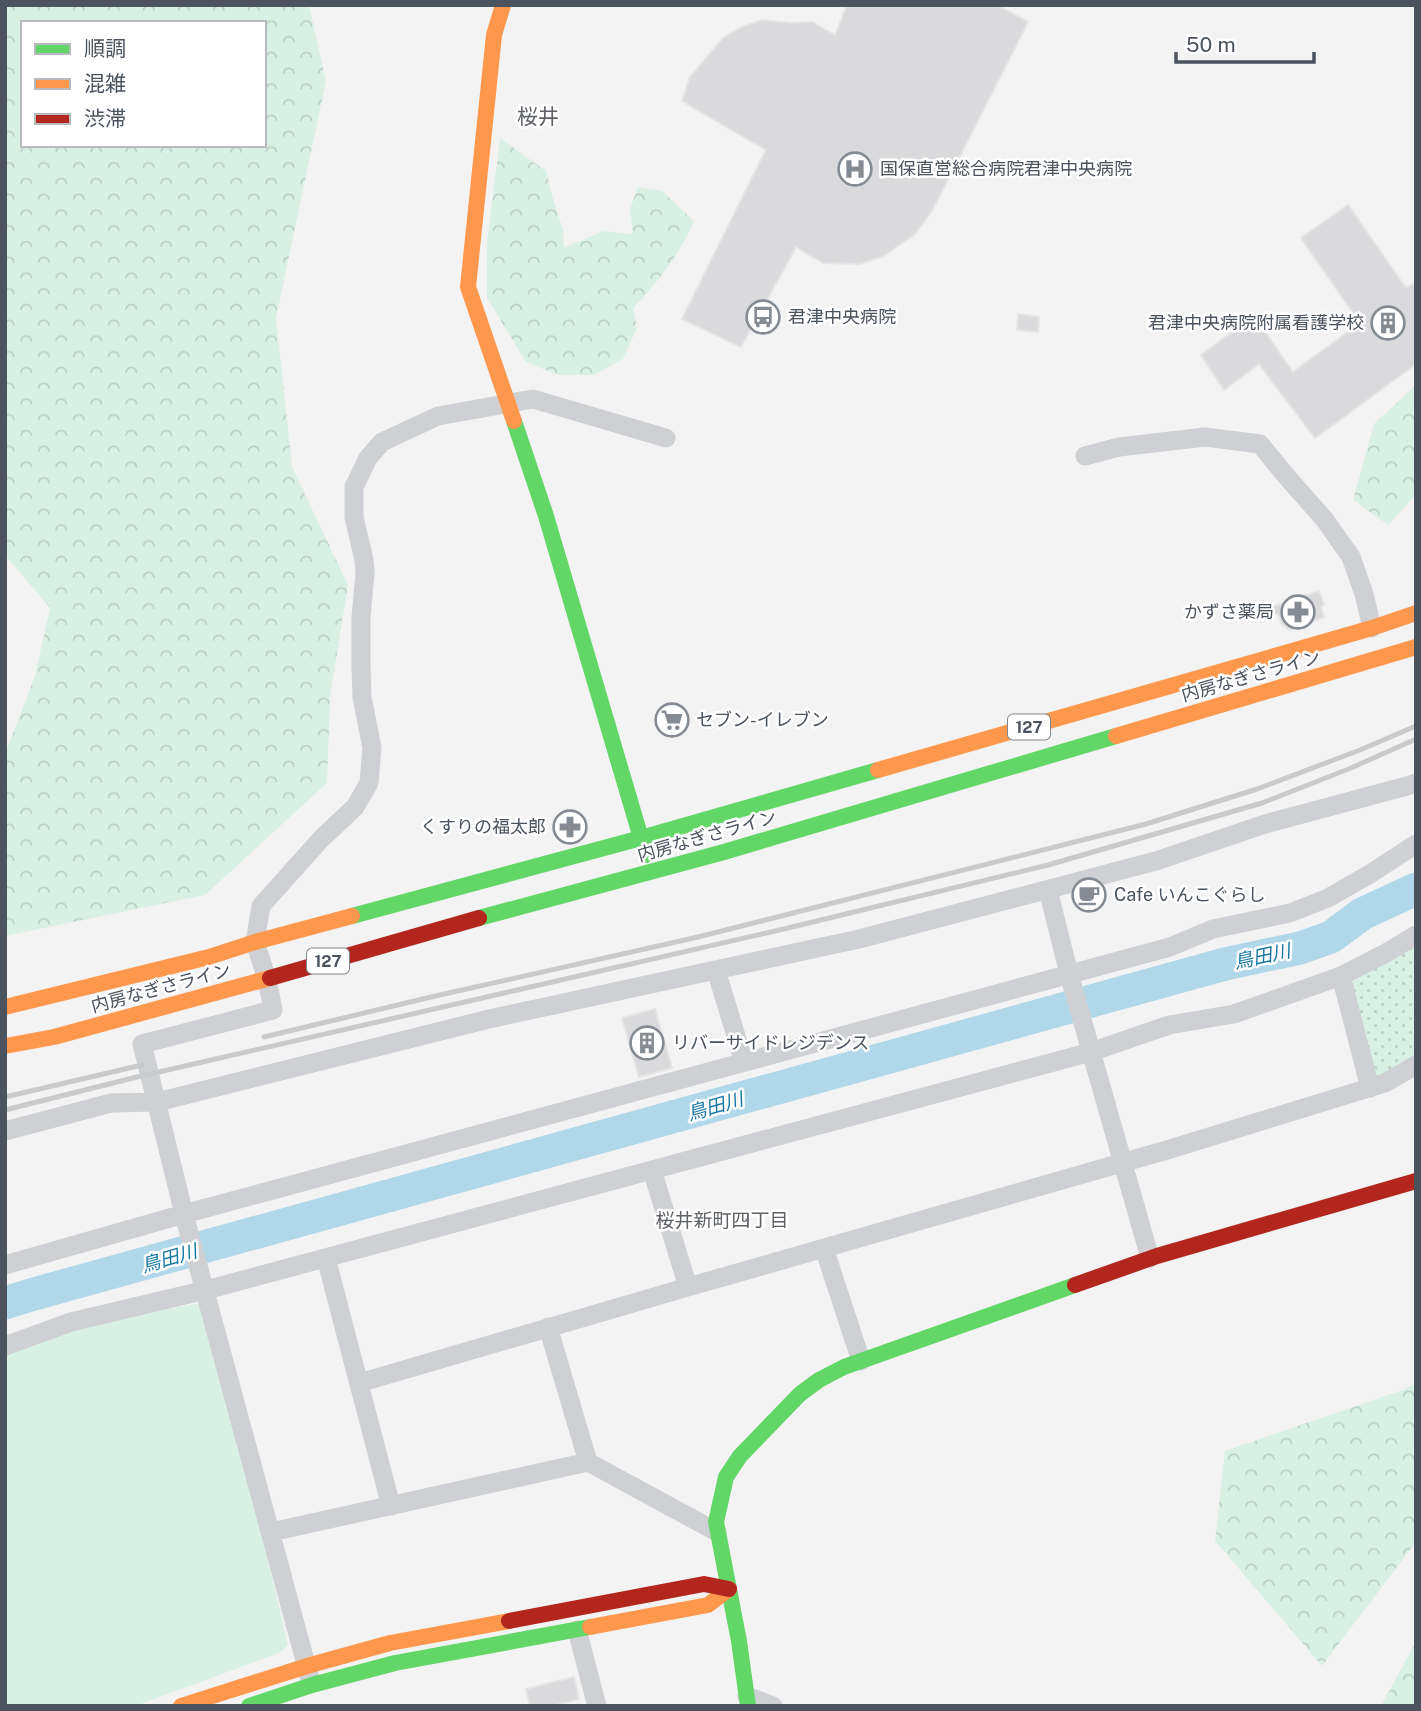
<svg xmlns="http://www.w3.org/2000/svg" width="1421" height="1711" viewBox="0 0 1421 1711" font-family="'Public Sans','Noto Sans JP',sans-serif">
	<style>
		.grass { fill: #d9f0e4 }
		.forest { fill: url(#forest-crowns); fill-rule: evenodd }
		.park { fill: url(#park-dots) }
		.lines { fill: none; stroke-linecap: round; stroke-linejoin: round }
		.river { stroke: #b1d8ea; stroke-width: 33 }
		.building { fill: #dadadc; stroke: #e4e4e5; stroke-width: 2 }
		.street { stroke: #ced0d3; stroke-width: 19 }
		.fast { stroke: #63d668; stroke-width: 16 }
		.slow { stroke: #ff974d; stroke-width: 16 }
		.jam { stroke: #b3261e; stroke-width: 16 }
		.rail { stroke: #c8cacc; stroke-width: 5 }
		.labels { text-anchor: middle; stroke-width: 5; stroke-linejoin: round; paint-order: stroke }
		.shield { fill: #fff; stroke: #80878e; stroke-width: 2 }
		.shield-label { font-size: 16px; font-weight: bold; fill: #4a535e }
		.poi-label { font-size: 18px; fill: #4a535e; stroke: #fff; text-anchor: start }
		.street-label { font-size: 18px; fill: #4a535e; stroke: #fff }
		.water-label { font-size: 19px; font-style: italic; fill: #1777a4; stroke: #fff }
		.neighbourhood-label { font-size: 19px; fill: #5e6166; stroke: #fff }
		.quarter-label { font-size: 21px; fill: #5e6166; stroke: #fff }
	</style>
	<defs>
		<pattern id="forest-crowns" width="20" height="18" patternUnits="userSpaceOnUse" patternTransform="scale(1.75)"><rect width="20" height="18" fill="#d9f0e4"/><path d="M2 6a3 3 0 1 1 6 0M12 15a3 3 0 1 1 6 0" fill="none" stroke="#bcd0c6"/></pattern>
		<pattern id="park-dots" width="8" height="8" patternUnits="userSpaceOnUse" patternTransform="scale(1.75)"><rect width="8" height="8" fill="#d9f0e4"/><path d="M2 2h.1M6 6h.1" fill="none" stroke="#bcd0c6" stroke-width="1.8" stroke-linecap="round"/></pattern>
	</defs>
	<rect width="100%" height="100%" fill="#f3f3f3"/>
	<path class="grass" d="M194,1304L200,1305L261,1531L288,1645L279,1653L135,1706H5V1352L75,1327Z"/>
	<path class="forest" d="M5,5H309L326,81L276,318L292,467L348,585L330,696L327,783L205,895L5,936V754L35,676L50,608L5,555ZM23,23H264V145H23Z
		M500,138L546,171L552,195L563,230L564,248L603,231L633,234L630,209L638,187L662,191L694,221C680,254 658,282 633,308L637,328L623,359L594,375H558L526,362L487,298V241Z
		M1416,385V495L1388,525L1353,500L1374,424Z
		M1416,1383V1542L1322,1666L1215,1541L1225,1451L1403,1390Z
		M1416,1642V1706H1381Z"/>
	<path class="park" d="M1416,941V1059L1373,1079L1347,985Z"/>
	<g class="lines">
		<path class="river" d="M5,1303L34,1294L1225,964L1300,948L1331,937L1362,914L1416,889"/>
	</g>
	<path class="building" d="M847,5H997L1028,22L933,209L916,233L884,256L860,264L823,263L796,247L741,347L682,319L766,150L682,101L690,77L723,38L742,27L762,20L792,23L812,22L835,35Z
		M1348,205L1406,288L1416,282V364L1315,438L1259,364L1224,390L1201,355L1254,316L1293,372L1360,323L1301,238Z
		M1018,314L1039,317L1038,332L1017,330Z
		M1319,591L1324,605L1321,607L1324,617L1290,630L1281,623L1279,616L1269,608Z
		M655,1009L672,1068L639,1077L622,1018Z
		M574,1677L579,1699L551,1706H530L526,1689Z"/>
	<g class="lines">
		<path class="street" d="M1085,456L1119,447L1205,437L1260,444L1287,477L1325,520L1351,557L1364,594L1372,628
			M1048,890L1069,974L1150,1258
			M716,970L744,1062
			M1341,976L1370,1088
			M5,1131L111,1103L157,1102L489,1019L859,939L1156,861L1265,824L1407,786L1416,783
			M652,1170L688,1287
			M824,1248L861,1361
			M326,1258L391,1506
			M5,1265L184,1214L1170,947L1213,929L1290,913L1328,898L1370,874L1416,844
			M548,1327L588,1462
			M5,1346L71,1322L206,1290L1091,1052L1169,1025L1234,1014L1341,976L1386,953L1416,935
			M359,1383L688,1287L1167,1150L1385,1083L1416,1065
			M271,1532L588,1462L717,1532
			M577,1630L597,1706
			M310,1679L184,1214L142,1044L273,1010L267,979L255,942L261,906L321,839L355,807L369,783L372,748L362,697L361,668V617L365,573L364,560L354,517V487L368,458L382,442L438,416L533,399L666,438
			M747,1696L773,1706"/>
		<path class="fast" d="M514,421L546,516L646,855
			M352,916L641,838L878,770
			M479,918L724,852L1116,736
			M249,1706L312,1685L395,1663L590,1627
			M748,1706L739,1641L716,1522L726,1477L740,1456L800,1394L819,1380L844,1367L1075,1285"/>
		<path class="slow" d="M503,5L494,35L468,287L514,421
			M1116,736L1416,647
			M878,770L1372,628L1416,613
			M5,1007L209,957L255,942L352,916
			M5,1046L54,1037L270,978
			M590,1627L708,1605L729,1589
			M181,1706L307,1666L390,1643L509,1621"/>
		<path class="jam" d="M270,978L479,918
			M1075,1285L1157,1256L1416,1181
			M509,1621L704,1584L729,1589"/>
		<path class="rail" d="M264,1037L431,997L698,937L1146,824L1257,789L1360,750L1416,726
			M5,1097L142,1065
			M5,1110L137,1077L788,928L1048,865L1262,803L1351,768L1416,739"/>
	</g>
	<defs>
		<symbol id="hospital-ring" viewBox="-11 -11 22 22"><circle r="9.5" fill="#fff" stroke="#858b92" stroke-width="1.5"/><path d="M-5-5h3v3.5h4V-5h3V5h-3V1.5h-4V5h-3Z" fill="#858b92"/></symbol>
		<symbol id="bus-ring" viewBox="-11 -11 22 22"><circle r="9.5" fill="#fff" stroke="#858b92" stroke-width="1.5"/><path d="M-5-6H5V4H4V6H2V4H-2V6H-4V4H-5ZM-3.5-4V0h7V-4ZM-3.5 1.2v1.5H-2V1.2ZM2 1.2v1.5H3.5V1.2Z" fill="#858b92"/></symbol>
		<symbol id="building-ring" viewBox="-11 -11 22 22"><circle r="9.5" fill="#fff" stroke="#858b92" stroke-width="1.5"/><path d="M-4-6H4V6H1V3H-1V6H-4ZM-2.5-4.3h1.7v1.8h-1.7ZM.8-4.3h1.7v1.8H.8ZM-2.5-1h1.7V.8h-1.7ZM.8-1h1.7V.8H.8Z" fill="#858b92"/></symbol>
		<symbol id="pharmacy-ring" viewBox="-11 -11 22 22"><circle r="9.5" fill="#fff" stroke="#858b92" stroke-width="1.5"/><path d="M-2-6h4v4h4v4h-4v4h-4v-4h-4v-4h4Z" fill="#858b92"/></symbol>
		<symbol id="supermarket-ring" viewBox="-11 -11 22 22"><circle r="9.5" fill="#fff" stroke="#858b92" stroke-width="1.5"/><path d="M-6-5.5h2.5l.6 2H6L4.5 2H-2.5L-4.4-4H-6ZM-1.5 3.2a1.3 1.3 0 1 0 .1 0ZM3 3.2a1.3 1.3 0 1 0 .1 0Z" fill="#858b92"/></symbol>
		<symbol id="cafe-ring" viewBox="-11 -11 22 22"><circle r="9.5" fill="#fff" stroke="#858b92" stroke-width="1.5"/><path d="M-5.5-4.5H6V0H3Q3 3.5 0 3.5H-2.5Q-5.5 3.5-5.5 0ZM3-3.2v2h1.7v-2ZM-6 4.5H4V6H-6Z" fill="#858b92"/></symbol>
	</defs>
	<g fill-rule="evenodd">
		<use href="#hospital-ring" x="836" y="150" width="38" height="38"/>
		<use href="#bus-ring" x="744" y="298" width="38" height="38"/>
		<use href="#building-ring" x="1369" y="304" width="38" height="38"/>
		<use href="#pharmacy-ring" x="1279" y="593" width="38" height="38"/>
		<use href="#supermarket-ring" x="653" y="701" width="38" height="38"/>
		<use href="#pharmacy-ring" x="551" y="808" width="38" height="38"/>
		<use href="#cafe-ring" x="1070" y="876" width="38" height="38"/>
		<use href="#building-ring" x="628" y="1024" width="38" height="38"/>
	</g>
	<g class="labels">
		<g class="shield">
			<rect x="1008" y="714.5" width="42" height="25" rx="5"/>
			<rect x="307" y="948.5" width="42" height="25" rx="5"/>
		</g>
		<g class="shield-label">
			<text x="1029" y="733">127</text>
			<text x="328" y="967">127</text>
		</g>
		<g class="poi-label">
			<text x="880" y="175">国保直営総合病院君津中央病院</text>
			<text x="788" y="323">君津中央病院</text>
			<text x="1364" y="329" text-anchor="end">君津中央病院附属看護学校</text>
			<text x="1274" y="618" text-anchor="end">かずさ薬局</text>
			<text x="696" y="726">セブン-イレブン</text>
			<text x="546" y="833" text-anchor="end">くすりの福太郎</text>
			<text x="1114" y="901">Cafe いんこぐらし</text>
			<text x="672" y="1049">リバーサイドレジデンス</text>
		</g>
		<g class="street-label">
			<text transform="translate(1251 676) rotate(-16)" y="6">内房なぎさライン</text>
			<text transform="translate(707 836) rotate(-16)" y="6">内房なぎさライン</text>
			<text transform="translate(161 988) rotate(-15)" y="6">内房なぎさライン</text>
		</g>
		<g class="water-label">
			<text transform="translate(1262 956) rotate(-12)" y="7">鳥田川</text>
			<text transform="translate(715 1106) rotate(-16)" y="7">鳥田川</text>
			<text transform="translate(169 1258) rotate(-16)" y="7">鳥田川</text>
		</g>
		<g class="neighbourhood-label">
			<text x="722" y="1227">桜井新町四丁目</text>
		</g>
		<g class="quarter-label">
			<text x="538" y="124">桜井</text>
		</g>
	</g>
	<rect width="1421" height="1711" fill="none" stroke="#4a535e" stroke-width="14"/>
	<rect x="21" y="21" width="245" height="126" fill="#ffffff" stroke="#b7babf" stroke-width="2"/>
	<rect x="35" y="44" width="35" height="10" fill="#63d668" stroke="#b7babf" stroke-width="2"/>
	<text x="84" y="56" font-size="21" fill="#4a535e">順調</text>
	<rect x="35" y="79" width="35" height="10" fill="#ff974d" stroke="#b7babf" stroke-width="2"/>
	<text x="84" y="91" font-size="21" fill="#4a535e">混雑</text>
	<rect x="35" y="114" width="35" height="10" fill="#b3261e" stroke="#b7babf" stroke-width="2"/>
	<text x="84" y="126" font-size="21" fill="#4a535e">渋滞</text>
	<path d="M1176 52v10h138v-10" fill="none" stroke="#4a535e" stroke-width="3.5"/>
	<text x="1186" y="52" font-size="21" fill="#4a535e" stroke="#ffffff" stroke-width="5" paint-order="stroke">50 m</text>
</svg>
